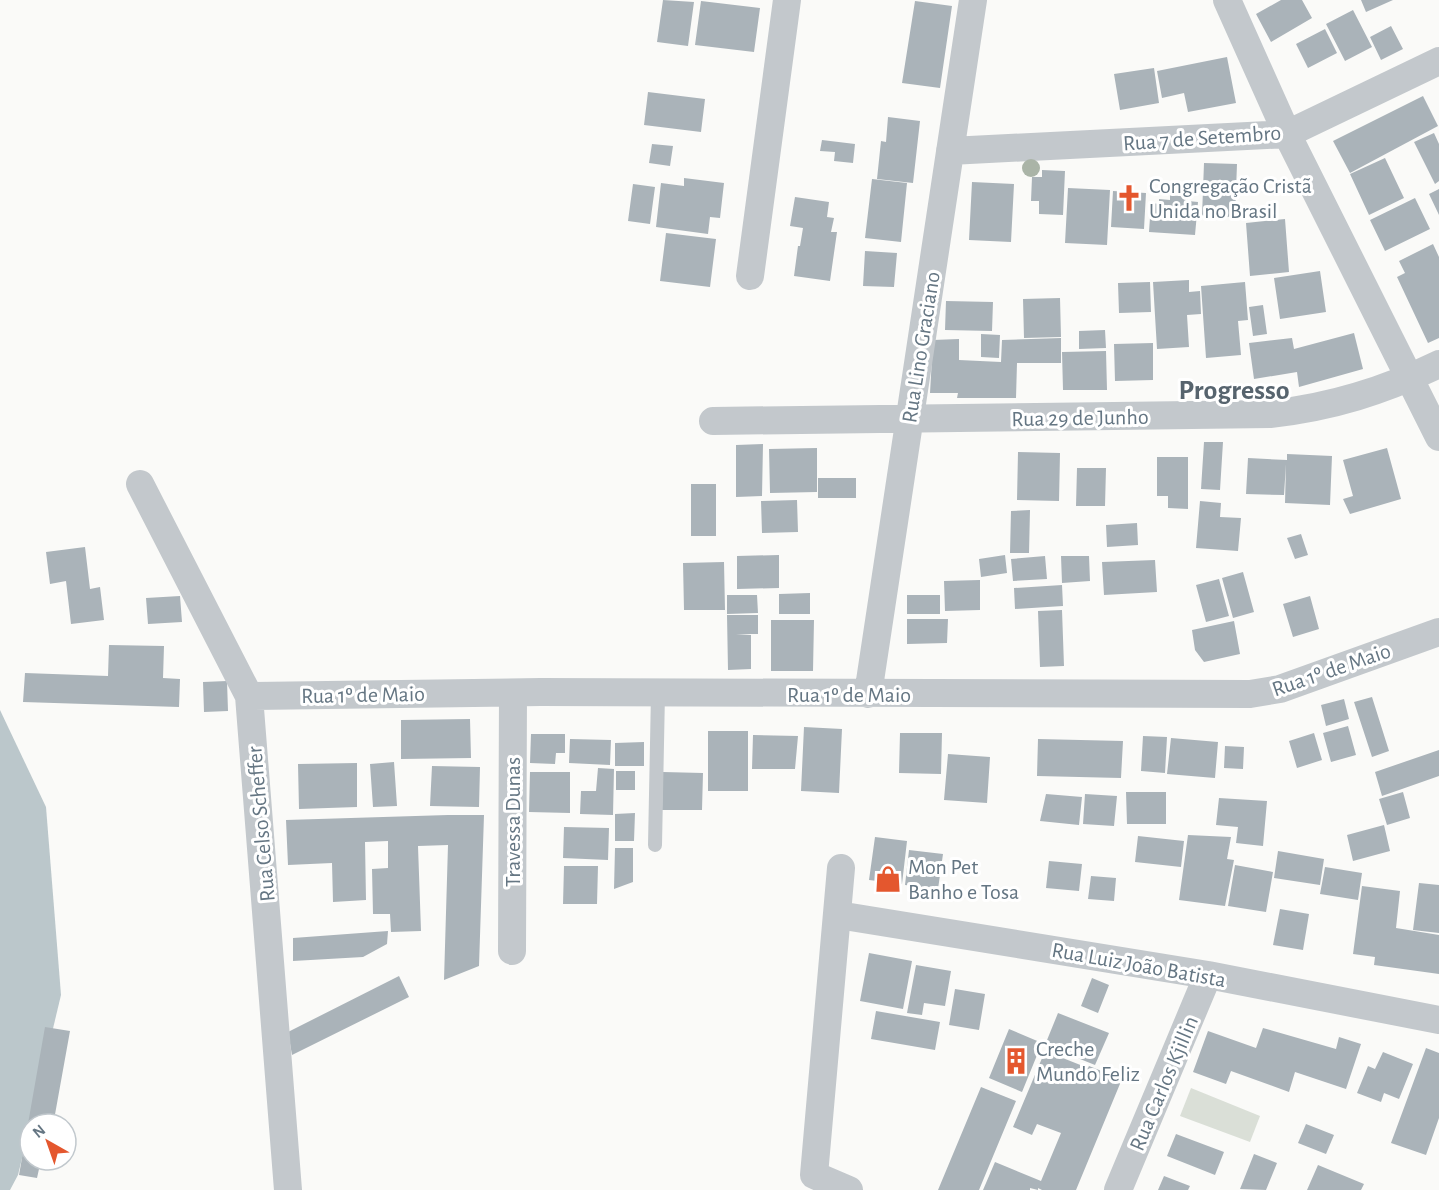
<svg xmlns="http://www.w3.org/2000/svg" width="1439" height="1190" viewBox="0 0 1439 1190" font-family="'Alegreya Sans',sans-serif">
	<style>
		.green { fill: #dadfd7 }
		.water { fill: #bbc7cb }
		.building { fill: #aab3b9 }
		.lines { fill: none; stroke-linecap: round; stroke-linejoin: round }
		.service { stroke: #c3c8cc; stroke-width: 14 }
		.minor { stroke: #c3c8cc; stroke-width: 28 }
		.tree { fill: #aab4a7 }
		.labels { text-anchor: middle; stroke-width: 6; stroke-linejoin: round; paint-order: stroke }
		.street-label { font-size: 22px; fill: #657683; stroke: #fff }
		.poi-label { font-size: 22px; fill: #657683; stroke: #fff; text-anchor: start }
		.district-label { font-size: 28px; font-weight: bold; fill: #57646e; stroke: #fff }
	</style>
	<rect width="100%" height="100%" fill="#fafaf8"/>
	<path class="green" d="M1191,1088L1260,1116L1250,1142L1180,1116Z"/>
	<path class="water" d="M0,710L46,807L61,995L18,1175L10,1190H0Z"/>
	<path class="building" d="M663,0L694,2L688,46L657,42Z
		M1281,0H1302L1312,18L1271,42L1256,14Z
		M1361,0H1393L1366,12Z
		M701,1L760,8L754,52L695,45Z
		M915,1L952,6L940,88L902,83Z
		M1353,10L1372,47L1345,61L1326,24Z
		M1391,26L1403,49L1381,60L1370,37Z
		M1325,29L1337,53L1308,68L1296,44Z
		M1227,57L1236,103L1188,112L1184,93L1162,98L1157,71Z
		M1154,68L1159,103L1120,110L1114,74Z
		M648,92L705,99L701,132L644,125Z
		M1423,96L1438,126L1350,173L1333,141Z
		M888,117L920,121L913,183L877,179L881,141L886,142Z
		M1434,133L1439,144V181L1435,184L1414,142Z
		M822,140L855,144L853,163L834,161L835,152L820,151Z
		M652,144L673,146L670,166L649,163Z
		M1385,158L1404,198L1369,215L1350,174Z
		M1204,163L1237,164L1235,217L1202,216Z
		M1042,170L1065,171L1063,215L1039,214V201H1031L1032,177H1042Z
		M684,178L724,183L720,218L710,217L708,234L656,227L661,183L684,186Z
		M872,179L907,183L901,242L865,238Z
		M972,182L1014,184L1011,242L969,240Z
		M633,184L655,187L650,224L628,221Z
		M1068,188L1110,190L1107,245L1065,243Z
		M1439,189V215L1429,194Z
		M1113,191L1146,193L1144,229L1111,227Z
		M1170,193L1188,194V201L1198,202L1195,235L1149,232L1151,203L1159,204V199L1170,200Z
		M795,197L829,202L827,217L834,218L831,232H837L830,281L794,276L798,246H800L803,228L790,226Z
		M1415,198L1430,229L1385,251L1370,220Z
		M1285,219L1289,272L1250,276L1246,223Z
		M666,233L716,239L710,287L660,281Z
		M1433,244L1439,257V338L1428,343L1397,277L1405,273L1399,261Z
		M865,251L897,253L894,287L863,286Z
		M1320,271L1326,312L1280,319L1274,278Z
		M1189,280V292L1200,291L1201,314L1187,315L1189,347L1157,349L1153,282Z
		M1150,282L1151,312L1119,313L1118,283Z
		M1245,282L1248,320L1238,321L1241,355L1206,358L1201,286Z
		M1060,298L1061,337L1024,338L1023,299Z
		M946,301L993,302L992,331L945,330Z
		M1263,305L1267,334L1253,336L1249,307Z
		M1105,330L1106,348L1079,349V331Z
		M1354,333L1363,369L1299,387L1297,372L1254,379L1249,343L1292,338L1294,349Z
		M981,334L1000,335L999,358L981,357Z
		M1061,338V363H1017L1016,398H957L958,393H930L933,340L959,339V360L1001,362L1002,340Z
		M1153,343V380L1115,381L1114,344Z
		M1106,351L1107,390H1063L1062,352Z
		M1204,442H1223L1220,490L1201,489Z
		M763,444L762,496L736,497V445Z
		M817,448V492L770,493L769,449Z
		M1387,448L1401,499L1350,514L1343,499L1353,496L1343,460Z
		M1018,452L1060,453L1059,501L1017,500Z
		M1287,454L1332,456L1330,505L1285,503L1286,464L1284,495L1246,494L1248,458L1287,460Z
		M1157,457H1188V509L1168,508V496H1157Z
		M1077,468H1106L1105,506H1076Z
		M818,478H856V498H818Z
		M691,484H716V536H691Z
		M797,500L798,532L762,533L761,501Z
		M1200,501L1221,503L1220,517L1241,518L1238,551L1196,548Z
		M1030,510L1029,553H1010L1011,511Z
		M1137,523L1138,545L1107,547L1106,525Z
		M1301,534L1308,555L1295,559L1287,538Z
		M85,547L90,589L100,587L104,620L71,624L66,581L50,584L46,552Z
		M779,555V588L737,589V556Z
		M1005,555L1007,573L981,577L979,559Z
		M1045,556L1047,579L1013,581L1011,559Z
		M1061,556H1089L1090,581L1062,583Z
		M1155,560L1157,592L1104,595L1102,562Z
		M724,562L725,610H684L683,563Z
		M1243,572L1254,612L1233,618L1222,578Z
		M1219,579L1229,616L1206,622L1196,585Z
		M980,580V610L945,611L944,581Z
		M1062,585L1063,606L1015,609L1014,588Z
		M810,593V614H779V594Z
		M727,595H757L758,613L727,614Z
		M907,595H940V614H907Z
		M180,596L182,622L148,624L146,598Z
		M1310,596L1319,629L1293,637L1283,604Z
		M1062,610L1064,666L1040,667L1038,611Z
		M727,615H758V634H736L751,635V669L728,670Z
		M907,619H948L947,643L907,644Z
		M771,620H814L813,671H771Z
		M1234,621L1240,654L1204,662L1195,650L1192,630Z
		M109,645L164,646L163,678L180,679L179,707L23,702L25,673L108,676Z
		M227,681L228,711L204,712L203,682Z
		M1372,697L1389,751L1372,757L1354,702Z
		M1344,699L1349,719L1326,726L1321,705Z
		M470,719L471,758L401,759V720Z
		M1348,726L1356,755L1331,762L1323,733Z
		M804,727L842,729L839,793L801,791Z
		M708,731H748V791H708Z
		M900,733H942L941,774L899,773Z
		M1314,733L1322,760L1297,768L1289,741Z
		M531,734H565V753H556L555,764L530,763Z
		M753,735L798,736L795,769H752Z
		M1143,736L1167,737L1165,773L1141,771Z
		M1171,738L1218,742L1215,778L1167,774Z
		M570,739L611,740L610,765L569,763Z
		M1038,739L1123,741L1121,778L1037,776Z
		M644,742V766H615V743Z
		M1225,746L1244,747L1243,769L1224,768Z
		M1439,750V776L1382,796L1375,772Z
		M948,754L990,757L987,803L944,800Z
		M394,762L397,806L373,807L370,764Z
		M357,763V807L299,809L298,764Z
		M432,766L480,767L479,807L430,806Z
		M598,768L614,769L613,815L580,814L581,791H596Z
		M616,771H635V790H616Z
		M530,772H570V813L529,812Z
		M663,772L703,773L702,810H662Z
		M1126,792H1166V824H1127Z
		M1403,792L1410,818L1387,825L1379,799Z
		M1046,794L1082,797L1079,825L1040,821Z
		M1085,794L1117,796L1114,826L1083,824Z
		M1219,798L1267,801L1263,846L1236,843L1238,827L1216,825Z
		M635,813L634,841H615V814Z
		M448,815H484L479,966L444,980L448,845L418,846L421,931L391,932L390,914H373L372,869L388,868V841L365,842L366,900L333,902L332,863L288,865L286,820Z
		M1384,825L1390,851L1353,861L1347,835Z
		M564,827L609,828L608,860L563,858Z
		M1188,835L1231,837L1227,859L1234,860L1225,906L1179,900Z
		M1138,836L1184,841L1181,867L1135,862Z
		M875,837L907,841L902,884L869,880Z
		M615,848H633V882L614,889Z
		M909,850L943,854L938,889L905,885Z
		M1278,851L1324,859L1320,885L1274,878Z
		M1049,861L1082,864L1079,891L1046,888Z
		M1235,865L1273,872L1266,912L1228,906Z
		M564,866H598L597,904H563Z
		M1325,867L1362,873L1358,900L1320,894Z
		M1091,876L1116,878L1114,901L1088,899Z
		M1419,883L1439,885V933L1413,930Z
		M1362,886L1400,891L1396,928L1439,935V974L1374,965L1375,957L1353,954Z
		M1280,909L1309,914L1303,950L1273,945Z
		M388,931L387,944L363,957L293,961V938Z
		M869,953L912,961L903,1009L860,1001Z
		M916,965L951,971L945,1006L924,1003L922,1015L907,1013Z
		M399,976L409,997L292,1055L288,1032Z
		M1092,978L1109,985L1098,1013L1081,1006Z
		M955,989L985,994L979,1030L949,1025Z
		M876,1011L940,1022L935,1050L871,1039Z
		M1058,1013L1109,1033L1095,1065L1045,1045Z
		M45,1027L70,1031L54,1120L48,1119L47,1124H30V1160H41L37,1178L19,1175Z
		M1263,1028L1336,1049L1339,1037L1361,1044L1346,1089L1295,1072L1289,1092L1231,1071L1226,1084L1193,1072L1208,1031L1256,1048Z
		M1009,1029L1042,1043L1022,1092L989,1078Z
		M1426,1048L1439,1053V1118L1426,1155L1391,1143Z
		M1045,1051L1088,1068L1089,1066L1122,1079L1076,1190H1042L1038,1188V1190L1030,1188V1190H983L995,1162L1041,1181L1061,1133L1037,1124L1032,1135L1013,1127Z
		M1383,1052L1413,1064L1399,1099L1384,1093L1381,1102L1357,1093L1368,1066L1375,1069Z
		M981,1087L1016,1101L979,1190H938Z
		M1306,1124L1334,1135L1326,1154L1298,1143Z
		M1176,1134L1224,1152L1215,1175L1167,1156Z
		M1254,1154L1277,1163L1266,1190L1240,1189Z
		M1318,1165L1364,1184L1361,1190H1307Z
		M1164,1176L1190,1186L1188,1190H1158Z"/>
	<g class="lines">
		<path class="service" d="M655,845L658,693"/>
		<path class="minor" d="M1227,0L1287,134L1439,437
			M950,151L1287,134L1439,61
			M750,276L787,0
			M713,421L1270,414C1332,407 1383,391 1439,364
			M140,484L249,696L288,1190
			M868,694L973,0
			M249,696L541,692L1250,694L1280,689L1439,632
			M841,868L814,1175L849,1190
			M838,915L1208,975L1439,1020
			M512,951L513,693
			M1118,1190L1208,975"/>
	</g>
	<circle class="tree" cx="1031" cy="168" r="9"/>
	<defs>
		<symbol id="church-bare" viewBox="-9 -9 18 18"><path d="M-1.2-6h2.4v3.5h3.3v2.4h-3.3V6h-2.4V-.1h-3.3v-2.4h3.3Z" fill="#e4572e" stroke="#fff" stroke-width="2.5" paint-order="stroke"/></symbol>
		<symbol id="shop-bare" viewBox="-9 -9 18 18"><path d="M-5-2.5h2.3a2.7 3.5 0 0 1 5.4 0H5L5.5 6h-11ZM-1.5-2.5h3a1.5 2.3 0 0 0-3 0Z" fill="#e4572e" stroke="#fff" stroke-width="2.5" paint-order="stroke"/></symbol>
		<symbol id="building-bare" viewBox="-9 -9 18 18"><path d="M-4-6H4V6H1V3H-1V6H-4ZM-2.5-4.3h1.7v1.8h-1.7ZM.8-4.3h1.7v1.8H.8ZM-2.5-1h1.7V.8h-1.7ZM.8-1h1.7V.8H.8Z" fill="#e4572e" stroke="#fff" stroke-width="2.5" paint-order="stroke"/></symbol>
	</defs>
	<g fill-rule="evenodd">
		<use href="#church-bare" x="1110" y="179" width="38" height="38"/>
		<use href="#shop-bare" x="869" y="860" width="38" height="38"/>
		<use href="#building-bare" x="997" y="1042" width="38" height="38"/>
	</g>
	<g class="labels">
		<g class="street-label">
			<text transform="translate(1202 137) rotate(-4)" y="8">Rua 7 de Setembro</text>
			<text transform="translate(920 347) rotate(-81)" y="8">Rua Lino Graciano</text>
			<text transform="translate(1080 417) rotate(-1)" y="8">Rua 29 de Junho</text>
			<text transform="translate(1331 669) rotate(-19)" y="8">Rua 1º de Maio</text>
			<text transform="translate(363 694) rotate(-1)" y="8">Rua 1º de Maio</text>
			<text x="849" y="702">Rua 1º de Maio</text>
			<text transform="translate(512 822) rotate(-90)" y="8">Travessa Dunas</text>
			<text transform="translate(260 824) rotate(-95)" y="8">Rua Celso Scheffer</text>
			<text transform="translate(1139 964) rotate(10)" y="8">Rua Luiz João Batista</text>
			<text transform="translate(1163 1083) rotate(-67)" y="8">Rua Carlos Kjillin</text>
		</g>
		<g class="poi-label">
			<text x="1149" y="193">Congregação Cristã<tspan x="1149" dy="25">Unida no Brasil</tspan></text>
			<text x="908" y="874">Mon Pet<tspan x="908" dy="25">Banho e Tosa</tspan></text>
			<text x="1036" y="1056">Creche<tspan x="1036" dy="25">Mundo Feliz</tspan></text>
		</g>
		<g class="district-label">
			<text x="1234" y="399">Progresso</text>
		</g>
	</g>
	<g transform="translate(48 1142) rotate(320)"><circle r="28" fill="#ffffff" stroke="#c1c8cd" stroke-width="1.5"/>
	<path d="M0-4.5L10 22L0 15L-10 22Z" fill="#e4572e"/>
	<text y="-9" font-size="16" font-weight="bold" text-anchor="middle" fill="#657683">N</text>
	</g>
</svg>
